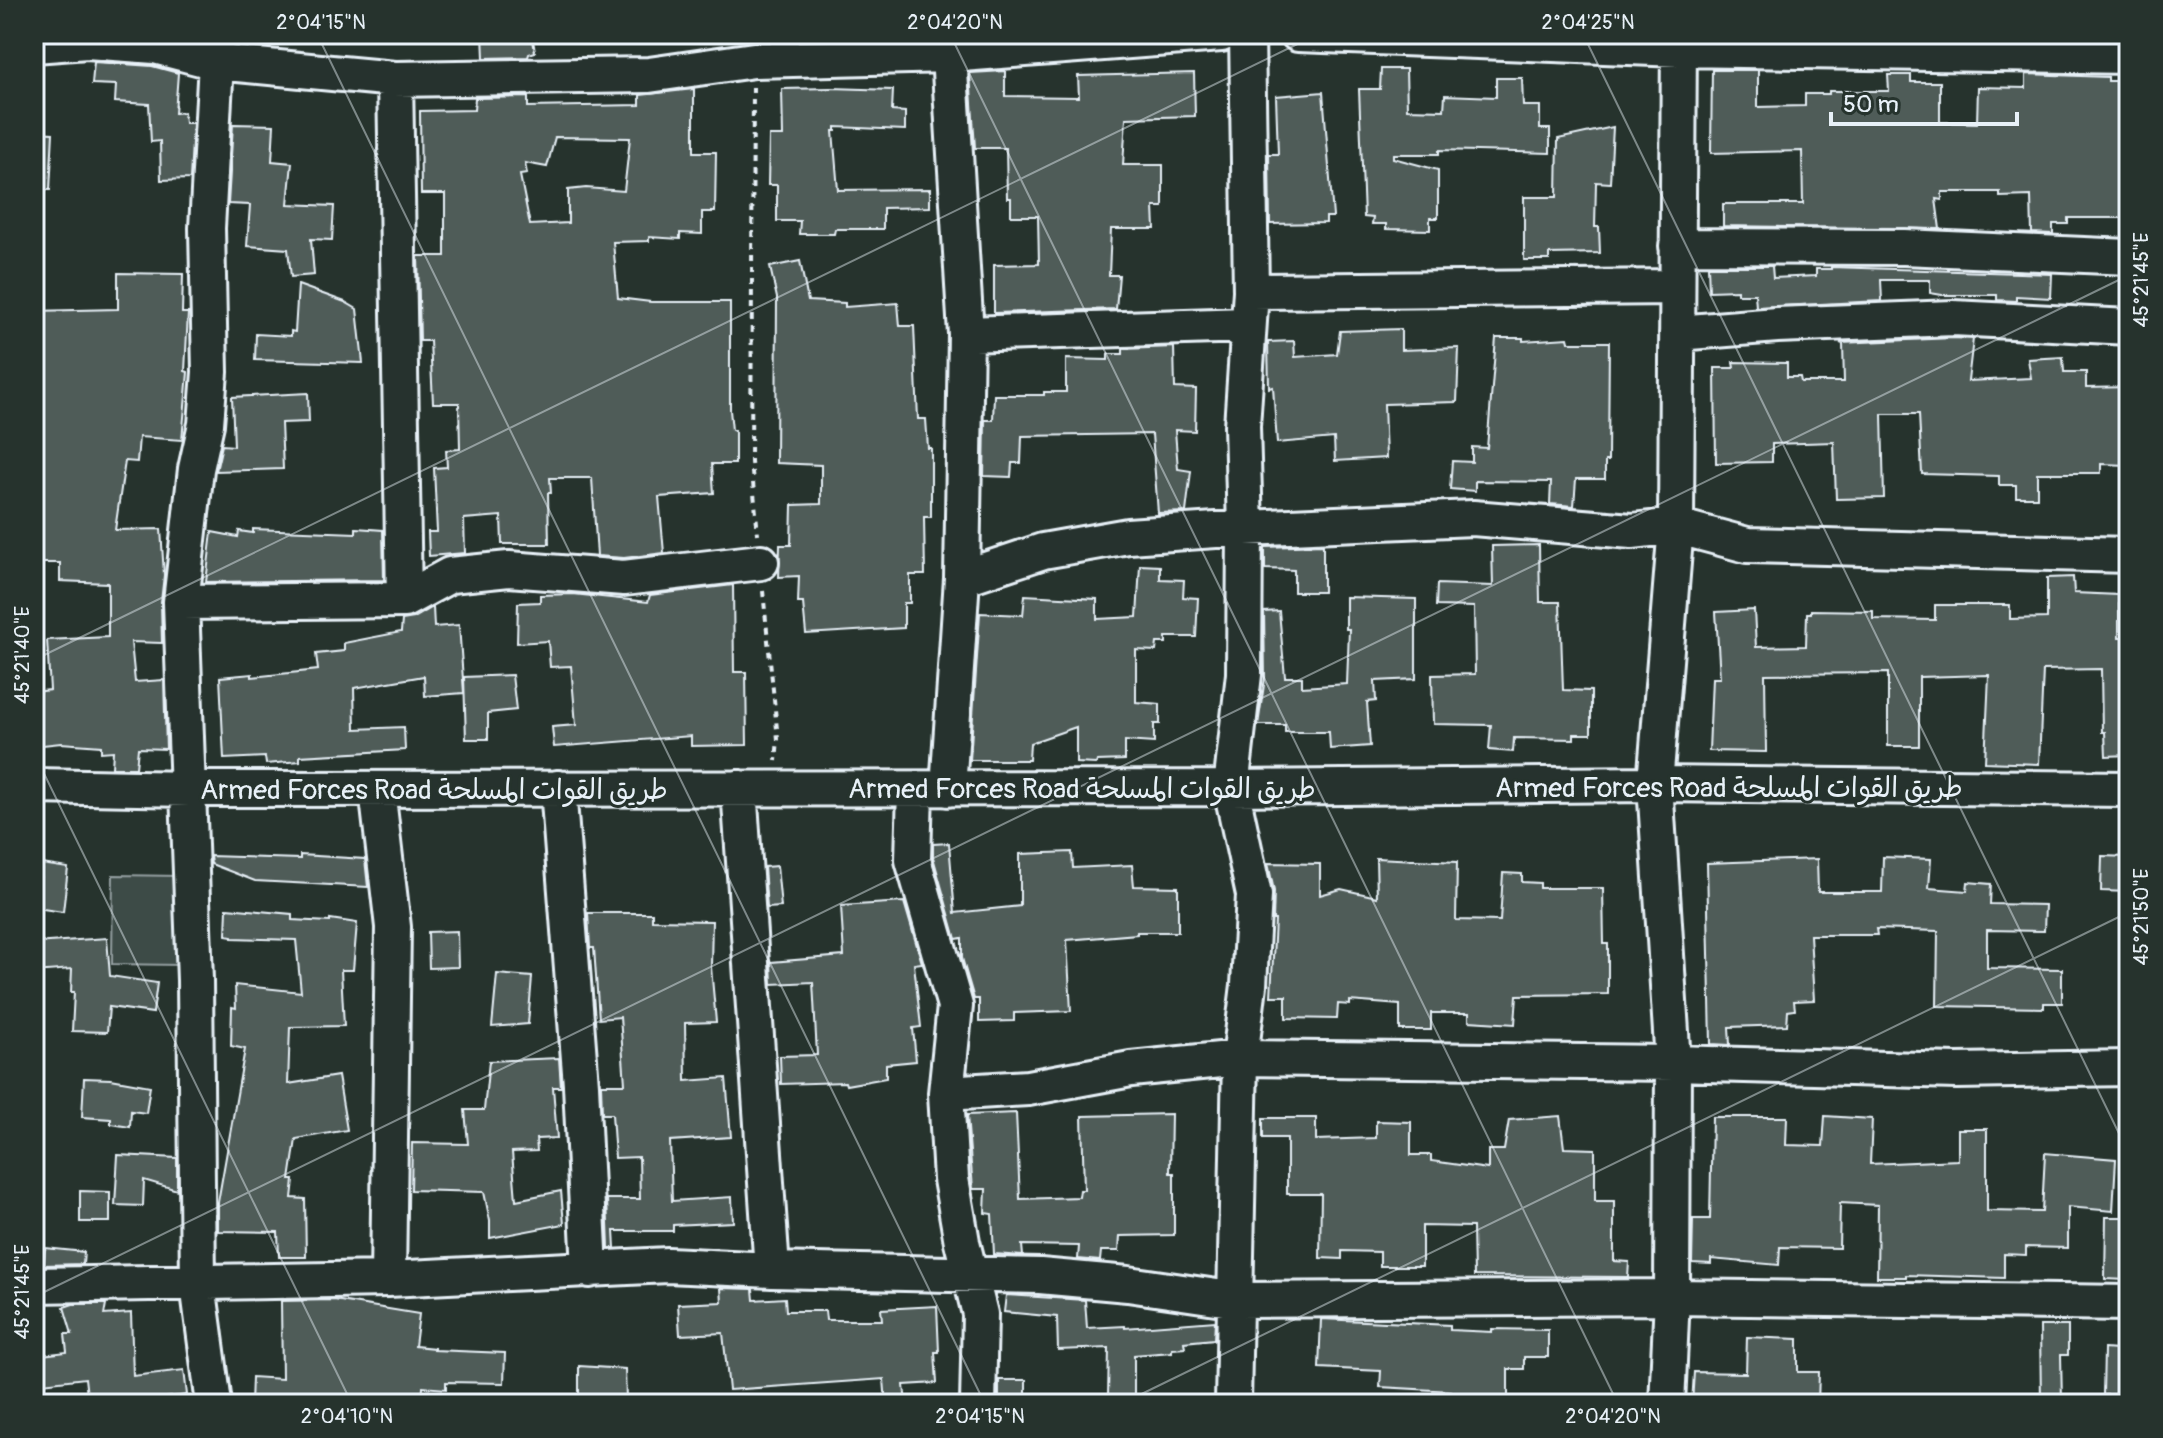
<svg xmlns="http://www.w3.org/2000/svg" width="2163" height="1438" viewBox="0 0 2163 1438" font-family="Pangolin,'Playpen Sans Arabic',sans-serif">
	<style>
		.green { fill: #3e4b47; stroke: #939ea0; stroke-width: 2 }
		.building { fill: #505c59; stroke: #e8f1f8; stroke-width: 2; fill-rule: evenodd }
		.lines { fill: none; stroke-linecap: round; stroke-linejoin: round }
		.minor-casing { stroke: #e8f1f8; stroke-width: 40 }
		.path { stroke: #e8f1f8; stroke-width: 4; stroke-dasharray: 6 6; stroke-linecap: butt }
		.minor { stroke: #26332d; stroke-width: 34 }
		.ticks { fill: none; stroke: #e8f1f8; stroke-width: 2; stroke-opacity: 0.45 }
		.labels { text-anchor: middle; stroke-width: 6; stroke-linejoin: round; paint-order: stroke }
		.street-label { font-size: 28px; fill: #e8f1f8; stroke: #26332d }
		.neatline { fill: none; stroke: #e8f1f8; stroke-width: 3 }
		.ticks-label { font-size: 20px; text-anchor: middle; fill: #e8f1f8 }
	</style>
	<rect width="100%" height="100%" fill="#26332d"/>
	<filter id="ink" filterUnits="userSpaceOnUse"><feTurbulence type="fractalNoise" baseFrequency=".0125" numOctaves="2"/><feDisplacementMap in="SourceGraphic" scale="16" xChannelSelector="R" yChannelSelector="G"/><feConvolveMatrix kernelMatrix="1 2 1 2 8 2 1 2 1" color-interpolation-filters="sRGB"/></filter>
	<g filter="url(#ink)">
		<path class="green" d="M113,875L181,876L180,965L112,964Z"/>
		<path class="building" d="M483,34H532L535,52L529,54L528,57L484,58Z
			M94,62L152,66L178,73L175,113L184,112L185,123H193L190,179L161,180L160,141L151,142L149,104L115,102L116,85L92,84Z
			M1381,69H1406L1407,109L1444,110L1445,95L1496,97V78H1522L1523,106H1540V129H1550V153L1439,150V154H1393V158L1438,170V218H1430V230L1386,229V224H1372L1373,218L1364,217L1359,89H1380Z
			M1712,70H1758V107L1805,106V94H1829V91H1889L1888,75H1911V82H1940V122L1977,123L1978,87L2026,88V74L2108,77V81H2129V218H2068V224H2053V234L2032,233L2031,196L2000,197V192H1942V200L1936,199L1940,229L1723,226V204H1803L1802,151L1711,153Z
			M1005,71V96L1079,97L1078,76L1194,73L1195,116L1126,118L1123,165H1163V207H1154L1155,229H1111L1109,275H1119L1116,309L994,313V265L1039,264L1038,216H1011V198H1007L1006,148H975L970,73Z
			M832,88L893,90L892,111L905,112V130L836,127V131H833L838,190L930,189V207L883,208V229H835L834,234H799L800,221H777V185H768L769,136H783L782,89Z
			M694,89V152H716L715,212H702V234L680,233V239L649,237V241L613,242L618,298L651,302H730V410L732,430L735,431V464H712L714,493L659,497L664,553L624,558L597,556L592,478H550L551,493H548L549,544H502L501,516L464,519L465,553L429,556L428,532H437L434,468L447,467L446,450L460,449L459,403H433L430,341H420L418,256H445V194H421L420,111L474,110L475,98L528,97V107L640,105V95ZM555,137L630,138L624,191L586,188L568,190V223L530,225L520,175L527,174L525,163L547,167Z
			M1323,92L1333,217H1326V223L1270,224L1269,154H1278L1276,96Z
			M233,124L274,125L272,161L292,163L288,204L334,206L332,240L311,239L314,275L291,277L288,249L247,246L250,205L228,204Z
			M1613,127L1610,183L1596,182L1595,227H1599L1600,253L1549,254V260H1524V197H1557L1558,139Z
			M34,132L53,133L50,190H34Z
			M800,261L808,301L845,303V307L898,303L900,326H914L918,419H926L928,448H931V517H924L925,575H910V603H904V628L806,634L803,603H798L799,576L779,577L780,545H791L792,505L821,504V465L776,463L777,298L770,267Z
			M1708,266H1772L1773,278L1816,276V269H1831V267L2052,274L2051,298L2016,296V301L1997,300V295H1942L1930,293V280H1881L1882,301L1756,307L1755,294H1737V290L1709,291Z
			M118,273L183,274L182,313H188L185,371L188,372L182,440L139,437L137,462L125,461L115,530L161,529L164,575L161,602L162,643L131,642L135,682L164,680L166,749L138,748L136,768H112L113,751L101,752V746L61,743L34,746V692L50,690L47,640L108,637V583L60,581V563H38L37,510H34V311L118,309Z
			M298,285L345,302L357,309L363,363L255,360L256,334L291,336V331L295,332Z
			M1401,329V350L1459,348L1457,402L1384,404L1386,458L1335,461L1334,438L1277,443L1273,387L1269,388L1268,342L1294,341L1295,357L1337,354L1340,331Z
			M1496,338H1523V341L1568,338L1569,342H1609L1608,461H1605V479H1576L1574,506L1550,504L1551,482L1475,481V491L1450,489L1452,461L1472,462V447L1487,448Z
			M1953,338L1973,339L1968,381L2031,378L2028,359L2063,357L2064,372H2086V388L2129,387V465L2101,464V473H2037V497H2016V485H1999V476L1922,474L1919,414H1882L1884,498L1836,499L1834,442L1772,444V462L1716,463L1715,368H1734L1733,362L1787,363V377H1800L1801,382H1844L1843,344L1840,343Z
			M1174,347L1175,388L1196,389L1195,431L1175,430L1178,469L1191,471L1186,512L1158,513L1152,434L1022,436L1021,463H1012L1011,477L984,476L985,420H993L994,395H1044V392H1066V359L1108,360V354H1123V349Z
			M308,393L309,422L281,423L283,469L216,471L222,445L234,446L232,397Z
			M356,528L383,530L384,580L206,582L212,532L238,537L239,531L253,533V529L356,533Z
			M1323,545V592H1294V570L1265,569V547Z
			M1539,545L1540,602H1560L1563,690L1591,691V734H1574V739L1514,738L1513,752L1489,750L1491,725L1433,724L1432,675L1475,674L1474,607L1436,606L1437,584L1493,586L1492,546Z
			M1140,565L1160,566V579L1184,580L1183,597L1198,598L1196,637H1166V643H1157L1156,651L1136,650V702L1160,704V724H1154V743L1125,741V760L1097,761L1096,764L1076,763V727L1030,743L1029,760H970L980,613L1023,615L1025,595L1097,599V619L1137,617Z
			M2073,577L2074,593L2119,595V637H2129V755L2106,756L2105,732H2102L2101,669L2043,670L2039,764L1985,762L1989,675L1919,677V746H1888V673L1765,674L1766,752L1709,751L1712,678H1720L1716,612L1754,610L1756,647L1806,646L1807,613H1811V610L1873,611V619L1935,620V605H2010V619L2047,618V578Z
			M733,585L734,672H746L747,745L691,746V736L554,747L552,727L576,725L571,666L550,667L548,641L517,643L518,603L540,602V595L573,594L648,602L650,595Z
			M1346,597L1416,599V679L1375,681L1376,701L1367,702L1370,746L1330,749L1329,732H1285V725H1258L1265,678L1264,612L1279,611L1285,677H1302V687L1347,684L1349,629H1346Z
			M433,607L434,627L459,625L464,693L425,696L424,676L354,688L355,729L404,727L405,750L300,756V761L266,764L265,757L224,759L220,677L252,674V677L318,670L316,654L344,651V643L401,632L402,620L414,618Z
			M512,675L516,710L488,713V739H466L464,677Z
			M949,843L955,913L1020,906V854L1072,852L1073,868L1132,865L1134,886L1178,887V932H1137V934L1067,940L1071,1011L1014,1013V1021L979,1022V999H974L962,958V938L956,939L933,857V844Z
			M300,855L365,859L368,887L255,881L211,864L210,856L300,859Z
			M2102,856L2129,857V892L2101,891Z
			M1883,857L1931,859L1929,888L1967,891L1968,882L1991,884L1990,904L2045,905L2044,931L1987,930V968L2062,969V1003H2044V1008L1937,1006L1938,931L1876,929L1877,935H1810L1814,1000L1794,1001L1795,1010L1788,1011L1787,1025L1729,1027L1730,1045L1711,1044L1707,863L1817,859L1818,892H1882Z
			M1376,858L1457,862L1456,920L1500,921L1503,873L1522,874V882L1540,883V888H1603L1604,944H1608V994L1517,995L1515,1024L1469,1021V1013H1431V1030H1400V1005L1350,1001V1005L1338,1004L1337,1019L1286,1018V996H1271L1275,920H1273L1274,891L1268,863L1320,864V895L1341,889L1377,897Z
			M42,864L68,868L63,912L36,908Z
			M777,866L781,907L767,908L764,867Z
			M904,902L922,963L914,964L921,1027L913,1028L916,1061L886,1064V1078L846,1085L845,1082L781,1084L780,1056L817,1055L813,982L772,984L771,962L844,956L841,906Z
			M227,908L292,914V920L330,922V919L357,923L353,970H341L344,1026L290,1027L288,1084L338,1076L347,1130L296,1139L290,1180H294L292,1198L305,1199L306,1257H279L278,1232L218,1231V1202L245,1049L231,1046L232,1007L236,1008L235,985L301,992L296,940L232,938V936L226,935Z
			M588,913H652V920L712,921L711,967L716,1022L685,1023L686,1081L726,1078L731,1137L670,1141L672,1201L732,1197L733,1222L673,1225V1231H614L615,1248H609L607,1199H640L639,1157L615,1158L612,1114H602L601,1084H625L620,1017L599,1019L594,948H590Z
			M457,931L458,967L429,968L428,932Z
			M107,938L110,976L157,983L153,1013L109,1007L107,1032L72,1031L74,992H71L72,969L34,972V943Z
			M497,974L532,977L528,1024L492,1027Z
			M559,1058L561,1087H553L557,1138L536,1139L537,1151L512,1152L516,1200L561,1191L564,1224L490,1238V1221L484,1192L411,1190L412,1143L468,1144L465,1110H484L489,1061Z
			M84,1078L111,1079L150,1086L146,1113L131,1111L130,1127L111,1124V1119L82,1117Z
			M1016,1113L1020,1199L1079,1197L1080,1190H1084L1082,1116L1171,1114L1170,1173H1174V1235L1120,1236L1119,1251H1101L1100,1261L1078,1259L1079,1246L1022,1245L1023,1256L994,1254L992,1214L985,1213L986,1189H973L967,1115Z
			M1560,1116L1564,1148L1595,1149V1201H1614V1261L1629,1262L1628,1277L1474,1276L1473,1227L1422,1226V1266H1380V1252L1342,1251V1259L1320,1258L1321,1194H1287V1138H1263V1118H1316V1140L1376,1138V1121L1411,1122V1155H1431V1161L1488,1169V1150H1504L1509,1120Z
			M1825,1116L1872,1119L1870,1164L1958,1160V1129H1987V1211L2042,1212L2045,1153L2116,1159L2113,1211L2068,1207V1248L2026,1247V1255L2004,1254V1278L1906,1275V1277H1877L1878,1205L1840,1203L1839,1248L1780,1247L1779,1265L1711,1259V1264L1692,1263L1693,1219H1710L1712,1117H1787L1786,1145L1823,1146Z
			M118,1155L177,1158V1190L144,1180L143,1206L115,1205Z
			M80,1191L110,1192V1222H80Z
			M2106,1217H2129L2127,1280L2105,1279Z
			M45,1248L84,1252L83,1264L44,1265Z
			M721,1288L753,1289L754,1300L785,1298L786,1311H825L826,1320H882L881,1309L937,1306L939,1352H935L937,1383L904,1385L906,1404H886L884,1379L729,1390L723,1333L680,1335L678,1304L722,1302Z
			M1006,1295L1085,1300L1087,1328L1125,1326V1328L1215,1321L1214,1339L1184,1342L1185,1348L1172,1349V1352L1134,1355V1398L1108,1397L1109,1348L1058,1350L1057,1317L1004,1312Z
			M334,1300L419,1314L415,1346L434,1348V1350L505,1353L504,1383L446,1382V1389L423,1387L422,1404H251L252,1377L282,1379L281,1301Z
			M73,1304H106L104,1315L131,1313L133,1376L184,1370L187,1395L123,1404H88L85,1378L34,1384V1356L67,1352L65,1334H72L64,1307Z
			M1321,1319L1450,1325V1330L1492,1332V1329L1548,1330V1357H1524V1369H1508V1402L1451,1400V1391L1380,1387L1381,1371L1319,1368Z
			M2040,1326H2068V1355H2061L2062,1402H2041Z
			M1747,1337L1798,1339V1372H1819L1818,1404H1692L1694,1372L1746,1373Z
			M2104,1349L2129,1351V1395H2103Z
			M579,1366L625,1369L626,1399L579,1400Z
			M999,1380H1026V1404H999Z"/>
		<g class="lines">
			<defs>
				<path id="minor" d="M1298,34L1679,49L2129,56
					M34,45L87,41L155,46L216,62L395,79L649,75L754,60L949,55L1221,34
					M395,79L404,600
					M1677,246L1904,247L2129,257
					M1251,291L1677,287
					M1677,333L1777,325L1953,318L2129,327
					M966,334L1247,325
					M962,578L1043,551L1128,536L1245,528L1473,518L1632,531L1676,526L1747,545L2129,555
					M181,602L404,600L450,575L509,569L624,578L761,562
					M34,786L189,789L1231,788L1655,784L2129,789
					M558,788L581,1085L590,1270
					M739,788L772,1270
					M377,789L393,927L388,1279
					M915,789L913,860L955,1006L946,1093L951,1179L962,1242L980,1314L978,1404
					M948,789L962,578L966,334L949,55
					M946,1093L1028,1088L1131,1069L1240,1058L1673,1063L1957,1071L2129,1068
					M34,1285L388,1279L668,1265L772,1270L1040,1276L1128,1284L1237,1300L1672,1297L2129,1303
					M214,1404L198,1284L195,980L181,602L196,469L206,424L210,372L207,228L216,62L215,34
					M1233,1404L1240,1058L1249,985L1254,895L1231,788L1244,674L1245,528L1242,426L1251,291L1247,34
					M1667,1404L1672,1297L1673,1063L1655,784L1676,526L1679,34"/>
			</defs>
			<use href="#minor" class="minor-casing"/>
			<path class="path" d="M753,87L751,462L758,534
				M763,591L778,739L776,761"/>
			<use href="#minor" class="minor"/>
		</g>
	</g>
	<path class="ticks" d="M317,34L985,1404M950,34L1618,1404M1583,34L2129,1154M34,660L1318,34M34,753L352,1404M34,1297L2129,275M1121,1404L2129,912"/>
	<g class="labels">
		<g class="street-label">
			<text x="1729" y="797">Armed Forces Road طريق القوات المسلحة</text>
			<text x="1082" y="798">Armed Forces Road طريق القوات المسلحة</text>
			<text x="434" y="799">Armed Forces Road طريق القوات المسلحة</text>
		</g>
	</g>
	<rect width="2163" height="1438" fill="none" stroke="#26332d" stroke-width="88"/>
	<path d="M1831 112v12h186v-12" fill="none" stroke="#e8f1f8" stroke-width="4"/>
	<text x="1843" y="112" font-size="24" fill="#e8f1f8" stroke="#26332d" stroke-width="6" paint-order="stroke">50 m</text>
	<rect x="44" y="44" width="2075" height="1350" class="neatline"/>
	<g class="ticks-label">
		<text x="321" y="29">2°04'15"N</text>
		<text x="955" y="29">2°04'20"N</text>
		<text x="1588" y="29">2°04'25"N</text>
		<text transform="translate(2141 280) rotate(-90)" y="7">45°21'45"E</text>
		<text transform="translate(22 655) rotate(-90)" y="7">45°21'40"E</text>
		<text transform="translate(2141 917) rotate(-90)" y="7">45°21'50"E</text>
		<text transform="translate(22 1292) rotate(-90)" y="7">45°21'45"E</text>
		<text x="347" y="1423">2°04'10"N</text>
		<text x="980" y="1423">2°04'15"N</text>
		<text x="1613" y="1423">2°04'20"N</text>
	</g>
</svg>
